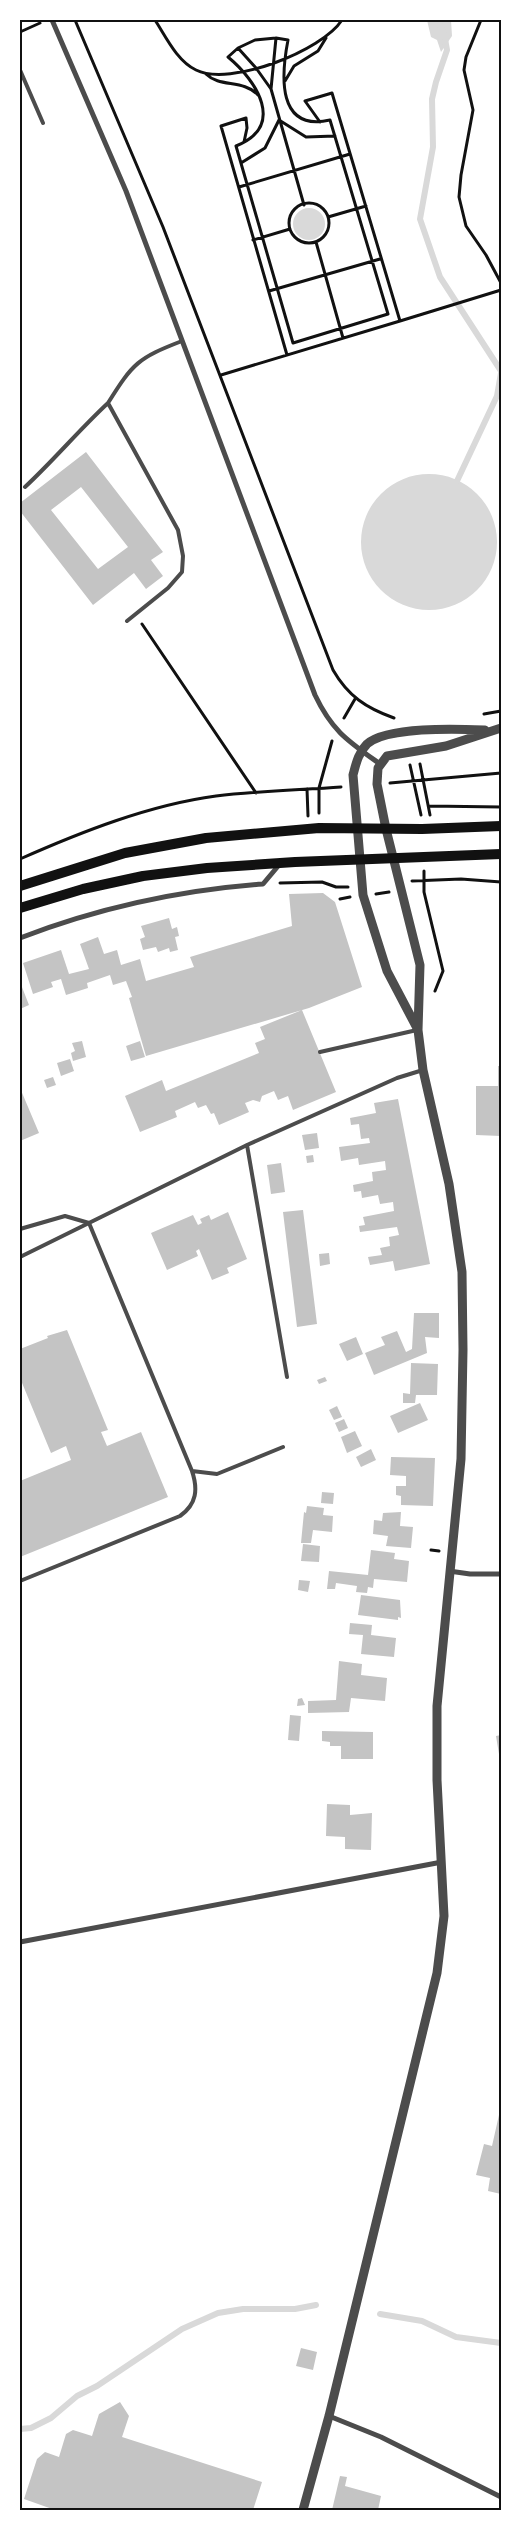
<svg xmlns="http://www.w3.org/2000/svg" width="521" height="2530" viewBox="0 0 521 2530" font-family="Roboto,sans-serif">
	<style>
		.water { fill: #d9d9d9 }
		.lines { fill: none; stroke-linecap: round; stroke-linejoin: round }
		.stream { stroke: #d9d9d9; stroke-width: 6 }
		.building { fill: #c4c4c4; fill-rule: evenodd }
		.path { stroke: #111; stroke-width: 3 }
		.service { stroke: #4c4c4c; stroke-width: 4 }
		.minor { stroke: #4c4c4c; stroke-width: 5 }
		.tertiary { stroke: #4c4c4c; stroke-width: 9 }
		.secondary { stroke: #111; stroke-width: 10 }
		.neatline { fill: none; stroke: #111; stroke-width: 2 }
	</style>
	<rect width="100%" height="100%" fill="#fff"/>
	<path class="water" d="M427,20H451L452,36L441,52L437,40L431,37Z
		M293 224a16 16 0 1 1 32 0a16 16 0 1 1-32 0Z
		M361 542a68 68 0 1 1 136 0a68 68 0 1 1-136 0Z"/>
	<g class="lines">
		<path class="stream" d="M437,20L444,33L447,50L436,82L432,99L433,147L420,219L440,277L501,371
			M457,481L497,396L501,373
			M380,2314L422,2321L456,2337L501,2343
			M20,2429L31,2428L51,2418L77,2396L97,2386L182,2329L218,2313L243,2309H295L316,2305"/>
	</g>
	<path class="building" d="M86,452L163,552L151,560L163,576L146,589L134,573L93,605L20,511V503ZM81,487L128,547L98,569L51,510Z
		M323,893L335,902L362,987L309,1008L146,1056L129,998L132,997L126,981L113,985L110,975L87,983L88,988L66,995L61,979L51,982L53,987L33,994L23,963L61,950L69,974L89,969L80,944L98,937L104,954L117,950L121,965L140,959L146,981L194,967L190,957L292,926L289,894Z
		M169,918L172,929L177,927L179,936L175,937L178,950L170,952L169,948L158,952L156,947L143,950L140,939L145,937L141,926Z
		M20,982L29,1005L20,1009Z
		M302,1010L336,1092L293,1110L288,1096L278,1100L274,1091L262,1096L260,1102L253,1100L245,1103L249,1112L219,1125L214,1113L211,1114L206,1105L198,1108L195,1102L175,1111L177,1117L140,1132L125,1096L162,1080L166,1091L259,1053L255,1043L265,1039L260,1027Z
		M82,1041L86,1057L73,1061L71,1053L75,1051L72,1043Z
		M140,1041L145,1057L131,1061L126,1046Z
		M70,1059L74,1071L61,1076L57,1063Z
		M498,1066H501V1136L476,1135V1086H498Z
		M53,1077L56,1085L47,1088L44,1080Z
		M20,1088L39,1133L20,1141Z
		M398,1099L430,1264L395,1271L393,1261L370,1265L368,1257L382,1255L380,1248L390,1246L389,1237L399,1235L397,1227L360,1232L359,1226L365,1225L363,1217L394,1211L393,1202L380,1204L378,1195L362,1198L361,1191L354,1192L353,1185L373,1181L372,1172L386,1170L385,1161L359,1165L358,1158L341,1161L339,1147L370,1143L369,1138L361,1139L359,1124L351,1125L350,1118L376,1113L374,1103Z
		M317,1133L319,1148L305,1150L302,1135Z
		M313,1155L314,1162L307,1163L306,1156Z
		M281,1163L285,1192L271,1194L267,1165Z
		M303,1210L317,1324L297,1327L283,1212Z
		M228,1212L247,1259L227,1268L229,1273L212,1280L199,1249L196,1251L198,1256L167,1270L151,1233L193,1215L198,1225L202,1223L200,1219L209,1215L211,1220Z
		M329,1253L330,1264L320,1266L319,1254Z
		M414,1313H439V1338L425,1337L427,1353L374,1375L365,1353L385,1345L381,1337L397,1331L406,1352L412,1349Z
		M67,1330L108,1430L101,1432L107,1446L141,1432L168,1497L20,1557V1481L71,1460L66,1446L51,1453L20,1378V1349L48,1338L47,1336Z
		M356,1337L363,1354L347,1361L339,1344Z
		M411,1363L438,1364L437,1395H416L415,1403H403V1393L410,1394Z
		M325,1377L327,1381L319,1384L317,1380Z
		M420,1403L428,1420L398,1433L390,1416Z
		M337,1406L342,1417L334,1420L329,1410Z
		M344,1419L348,1428L339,1432L335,1423Z
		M355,1431L362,1446L347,1453L341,1437Z
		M371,1449L376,1460L361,1467L356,1457Z
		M391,1457L435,1458L433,1506L401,1505V1496L396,1495V1486H406V1476L390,1475Z
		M322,1492L334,1493L333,1504L321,1503Z
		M307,1506L324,1508L323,1515L333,1516L332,1532L313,1530L311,1543H301L304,1512L306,1513Z
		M401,1512L400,1526L413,1527L411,1548L386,1546L388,1536L373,1534L374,1520L382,1521L383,1513Z
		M303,1544L320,1546L319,1562L301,1561Z
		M371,1550L395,1553L394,1559L409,1561L407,1582L374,1579L373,1588L368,1587L367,1593L356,1592L357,1586L336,1583L335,1589H327L329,1571L368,1575Z
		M299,1580L310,1581L308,1592L298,1590Z
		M361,1595L400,1600L401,1618L398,1617V1620L358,1615Z
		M350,1623L372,1625L371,1635L396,1638L394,1657L361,1654L363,1635L349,1634Z
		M339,1661L362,1664L361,1675L387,1678L385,1701L351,1698L349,1712L308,1713V1701L336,1700Z
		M302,1698L305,1705L297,1706L298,1699Z
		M290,1715L301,1716L299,1741L288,1740Z
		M322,1731L373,1732V1759H341V1746H330V1742L322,1741Z
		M501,1735V1760H500L496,1736Z
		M327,1804L350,1805V1815L372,1813L371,1850L345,1849V1837L326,1836Z
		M501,2106V2194L488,2191L490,2178L476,2175L484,2144L492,2146Z
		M301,2348L317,2352L313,2370L296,2366Z
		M120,2402L129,2416L122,2437L262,2482L253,2510H55L24,2499L37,2459L45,2452L59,2457L66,2434L73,2430L92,2436L99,2414Z
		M340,2476L347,2477L345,2486L381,2496L378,2510H332Z"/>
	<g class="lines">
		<path class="path" d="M75,20L163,227L333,670C348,696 366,708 394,718
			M155,20C166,37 177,61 196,70C230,87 322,51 342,20
			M481,20L466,57L464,70L473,110L461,175L459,197L466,226L486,255L501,283
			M20,32L40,23
			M238,48L228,57C257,81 286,126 236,146L293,343L388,314L330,120C277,132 281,76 288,40L276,38
			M206,74C220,88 243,79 258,95
			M285,81L294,66L318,51L326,38
			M271,89L276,38L255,40L238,48L256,68L271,89L304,205
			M244,142L247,128L246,118L221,126L287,355
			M241,163L265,148L279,120L306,137L335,136
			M239,187L350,154
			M289 223a20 20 0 1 1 40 0a20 20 0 1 1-40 0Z
			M328,217L366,206
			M253,240L290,229
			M316,242L343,338
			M269,291L380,259
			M400,321L501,290
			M221,375L400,321L332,93L305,101L320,122
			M142,624L256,793
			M484,714L501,711
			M344,718L355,699
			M420,764L430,815
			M410,765L421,815
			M390,783L501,773
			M307,789L308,816
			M429,806L501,807
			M319,813V788L332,741
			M20,859C81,832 149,805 216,796C257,791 299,790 341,787
			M424,871V892L443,971L435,991
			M412,881L461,879L501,882
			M280,883L322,882L336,887H348
			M376,894L389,892
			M340,899L350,897
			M431,1550L439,1551"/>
		<path class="service" d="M20,70L43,123
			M25,487C54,460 79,430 108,403
			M127,621L168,588L182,572L183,556L178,530L108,403C133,363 138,358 182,341
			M320,1052L417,1030
			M247,1145L287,1377
			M20,1229L65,1216L89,1223L192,1471C198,1489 197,1504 180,1516L20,1581
			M20,1257L247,1145L397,1078L423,1070
			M192,1471L217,1474L283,1447"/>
		<path class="minor" d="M52,20L126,191L315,695C332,731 348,741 380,764
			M20,938C98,908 181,890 263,884L279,865
			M449,1571L470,1574H501
			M20,1942L442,1862
			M329,2416L381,2437L501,2497"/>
		<path class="tertiary" d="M418,1030L387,971L363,895L353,775C356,764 358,753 367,744C387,726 459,729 485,730
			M303,2510L329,2416L437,1973L444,1916L437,1780V1706L461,1459L463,1350L462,1272L449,1184L423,1070L418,1030L420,965L386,829L377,784L378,768L387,756L446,746L501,728"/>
		<path class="secondary" d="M20,886L125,853L206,838L319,828L422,829L501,826
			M20,908L83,889L143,876L207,868L295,862L501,854"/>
	</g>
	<rect width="521" height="2530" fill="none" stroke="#ffffff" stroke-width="42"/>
	<rect x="21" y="21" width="479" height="2488" class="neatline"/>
</svg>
